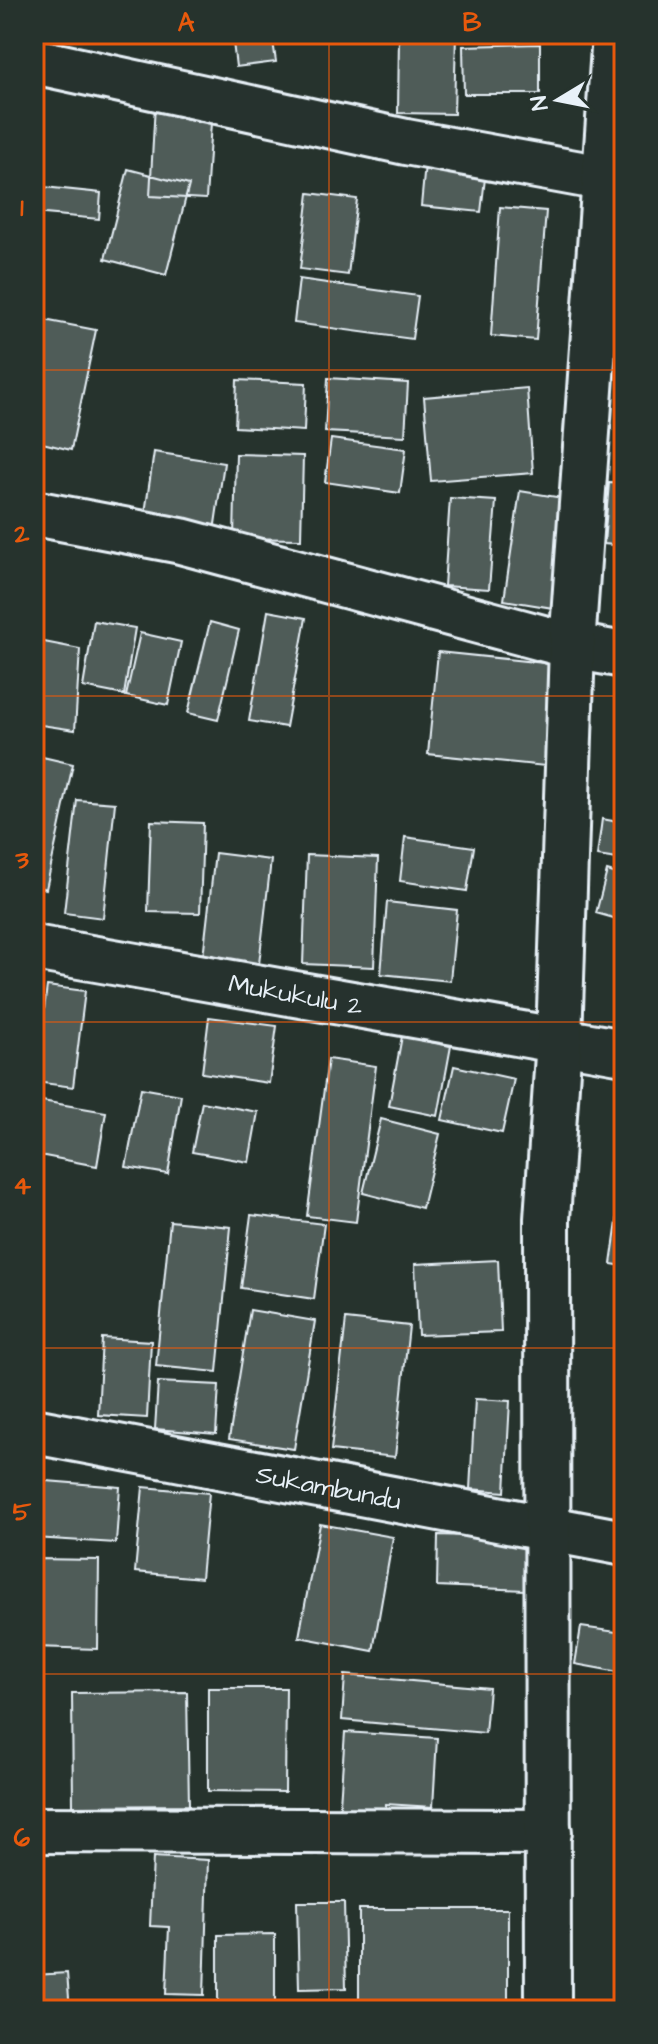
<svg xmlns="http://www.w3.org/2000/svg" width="658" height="2044" viewBox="0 0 658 2044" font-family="'Architects Daughter',sans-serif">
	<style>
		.building { fill: #505c59; stroke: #e8f1f8; stroke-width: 2 }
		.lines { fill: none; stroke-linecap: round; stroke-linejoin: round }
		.minor-casing { stroke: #e8f1f8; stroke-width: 50 }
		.minor { stroke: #26332d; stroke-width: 44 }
		.grid { fill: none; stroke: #e8590c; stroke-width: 2; stroke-opacity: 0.55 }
		.labels { text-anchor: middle; stroke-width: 6; stroke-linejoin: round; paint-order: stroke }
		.street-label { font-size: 26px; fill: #e8f1f8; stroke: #26332d }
		.neatline { fill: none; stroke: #e8590c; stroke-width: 3 }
		.grid-label { font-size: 26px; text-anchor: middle; font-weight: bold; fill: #e8590c }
	</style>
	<rect width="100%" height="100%" fill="#26332d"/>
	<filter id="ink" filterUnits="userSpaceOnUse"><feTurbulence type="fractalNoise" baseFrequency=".0125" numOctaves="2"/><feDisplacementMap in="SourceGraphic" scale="16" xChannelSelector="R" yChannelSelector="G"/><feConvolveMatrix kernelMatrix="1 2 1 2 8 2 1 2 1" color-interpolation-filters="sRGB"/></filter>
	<g filter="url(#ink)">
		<path class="building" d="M162,34H221V44L162,43Z
			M232,34H272L276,62L236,67Z
			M399,34H456L454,114L398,113Z
			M540,44V94H464L463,46Z
			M155,104L212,107L206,199L150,196Z
			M425,164L486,170L481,212L421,206Z
			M128,169L189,185L166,275L105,259Z
			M34,186L101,193L99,219L34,213Z
			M309,193L357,199L348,275L300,269Z
			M500,207L546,211L536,340L491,336Z
			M299,279L418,296L412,339L294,323Z
			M34,318L96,330L71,450L34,441Z
			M328,378L408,383L405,436L325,432Z
			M237,380L306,383L304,431L235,427Z
			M527,388L533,473L431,481L424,397Z
			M331,439L406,449L400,493L325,482Z
			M154,452L224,463L214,531L144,520Z
			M236,454L303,456L301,539L234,538Z
			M609,483L624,484V546L604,544Z
			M520,491L569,499L553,608L504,600Z
			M450,498L496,501L489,589L444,586Z
			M268,611L306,618L286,727L249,721Z
			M94,621L135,628L124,695L83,687Z
			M210,622L239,630L218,720L188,713Z
			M140,633L181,642L168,705L126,696Z
			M34,640L80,649L75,730L34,724Z
			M438,652L554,664L545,766L428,754Z
			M34,755L73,764L46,889L34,886Z
			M77,800L115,803L103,918L64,913Z
			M602,819L624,823V860L597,856Z
			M151,821L203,823L200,913L148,912Z
			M405,837L474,847L467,891L400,881Z
			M215,853L271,860L259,964L203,957Z
			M307,855L378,858L374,967L303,964Z
			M607,871L624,876V921L596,913Z
			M387,902L457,910L450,981L381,974Z
			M47,986L85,991L73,1087L35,1082Z
			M209,1017L277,1026L269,1083L202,1073Z
			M402,1036L451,1046L438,1116L389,1106Z
			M328,1059L376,1066L356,1222L307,1216Z
			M454,1066L514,1079L502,1133L442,1120Z
			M141,1088L181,1095L168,1174L126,1167Z
			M42,1101L106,1112L97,1166L34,1154Z
			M202,1102L258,1112L249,1162L192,1152Z
			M381,1119L440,1134L422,1208L363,1193Z
			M624,1173V1266L611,1264Z
			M251,1215L324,1224L314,1299L241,1288Z
			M170,1221L231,1227L217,1372L156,1366Z
			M498,1260L501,1332L418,1335L415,1264Z
			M624,1302V1378L614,1377Z
			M250,1310L315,1321L294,1449L229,1439Z
			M346,1319L409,1326L395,1457L331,1450Z
			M102,1338L151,1341L147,1418L98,1415Z
			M158,1382L219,1385L216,1434L155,1429Z
			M475,1399L510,1401L505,1492L470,1489Z
			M34,1480L120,1487L116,1543L34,1538Z
			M143,1487L209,1493L201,1578L135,1572Z
			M320,1524L393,1537L373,1651L299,1637Z
			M438,1535L526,1538L524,1590L437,1586Z
			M34,1559L99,1560L98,1649L34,1647Z
			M581,1627L624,1633V1673L575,1664Z
			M345,1675L489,1688L485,1733L342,1720Z
			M208,1688H286L285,1792L208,1791Z
			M187,1692L189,1805L73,1806L72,1693Z
			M345,1732L437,1738L433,1807L386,1804L385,1821L339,1818Z
			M153,1857L208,1860L204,1995L166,1994L169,1927L150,1926Z
			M297,1902H344L346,1988L299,1989Z
			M359,1909H508V2010H359Z
			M275,1934V2010H218V1935Z
			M67,1973L70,2010H34V1975Z"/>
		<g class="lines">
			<defs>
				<g id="minor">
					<path d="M34,61L406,142L624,182"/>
					<path d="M34,513L181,541L572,646L624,655"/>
					<path id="s1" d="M34,948L624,1052"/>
					<path id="s2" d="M34,1431L624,1543"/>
					<path d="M34,1830L549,1832"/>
					<path d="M548,2010L547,1219L559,1040L572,646L615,34"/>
				</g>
			</defs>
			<use href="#minor" class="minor-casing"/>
			<use href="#minor" class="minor"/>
		</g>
	</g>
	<path class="grid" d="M329,34V2010M34,370H624M34,696H624M34,1022H624M34,1348H624M34,1674H624"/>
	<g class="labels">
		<g class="street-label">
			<text dy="9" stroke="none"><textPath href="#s1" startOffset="266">Mukukulu 2</textPath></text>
			<text dy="9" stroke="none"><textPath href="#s2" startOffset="300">Sukambundu</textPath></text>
		</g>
	</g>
	<rect width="658" height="2044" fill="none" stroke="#26332d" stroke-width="88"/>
	<g transform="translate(558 100) rotate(260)" stroke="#26332d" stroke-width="6" paint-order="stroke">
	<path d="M0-6L14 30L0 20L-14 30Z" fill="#e8f1f8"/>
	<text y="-12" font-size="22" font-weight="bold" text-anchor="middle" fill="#e8f1f8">N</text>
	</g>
	<rect x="44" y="44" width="570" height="1956" class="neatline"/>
	<g class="grid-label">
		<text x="186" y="31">A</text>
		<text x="472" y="31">B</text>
		<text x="22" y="216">1</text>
		<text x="22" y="542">2</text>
		<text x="22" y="868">3</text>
		<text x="22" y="1194">4</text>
		<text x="22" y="1520">5</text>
		<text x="22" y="1846">6</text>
	</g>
</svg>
